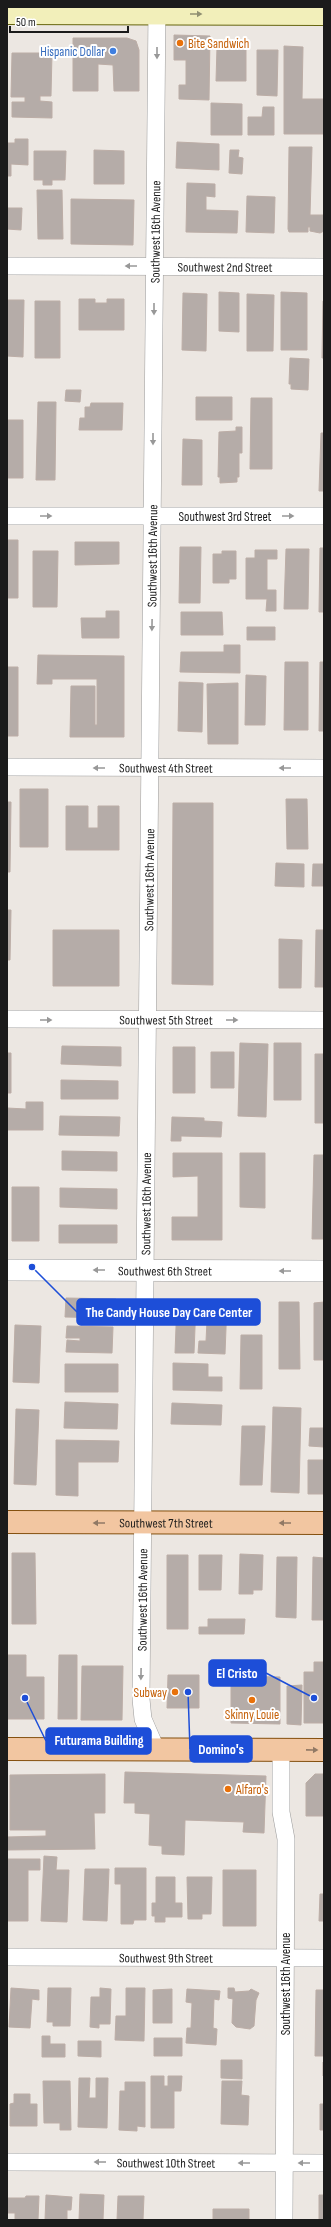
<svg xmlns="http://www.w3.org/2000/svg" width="331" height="2227" viewBox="0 0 331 2227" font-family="'Sofia Sans Condensed',sans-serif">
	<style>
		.building { fill: #b5aca8; stroke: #bcada6 }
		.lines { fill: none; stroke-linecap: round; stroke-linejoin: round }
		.minor-casing { stroke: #9c9c9c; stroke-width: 18 }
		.tertiary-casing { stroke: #9c9c9c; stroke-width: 22 }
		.secondary-casing { stroke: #66650f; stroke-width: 24 }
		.primary-casing { stroke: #84500f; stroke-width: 24 }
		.minor { stroke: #fff; stroke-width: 17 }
		.tertiary { stroke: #fff; stroke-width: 21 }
		.secondary { stroke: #f2efba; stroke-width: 22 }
		.primary { stroke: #f2c6a1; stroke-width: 22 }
		.oneway { fill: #919072 }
		.oneway2 { fill: #989898 }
		.oneway3 { fill: #917965 }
		.food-dot { fill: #e8710a; stroke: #fff; stroke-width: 1.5 }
		.shop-dot { fill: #3f7fe0; stroke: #fff; stroke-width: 1.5 }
		.labels { text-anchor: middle; stroke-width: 4; stroke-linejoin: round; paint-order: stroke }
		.food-label { font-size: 13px; fill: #c56008; stroke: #fff; text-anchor: start }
		.shop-label { font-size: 13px; fill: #366cbe; stroke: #fff; text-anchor: end }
		.street-label { font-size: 13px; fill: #1b1b1b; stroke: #fff }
		.leader { fill: none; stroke: #1d4ed8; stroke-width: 1.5 }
		.callout-dot { fill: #1d4ed8; stroke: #fff; stroke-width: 1.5 }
		.callout { fill: #1d4ed8; stroke: #1d4ed8; stroke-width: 1.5 }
		.callout-label { font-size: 14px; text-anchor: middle; font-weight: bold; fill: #fff }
	</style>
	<rect width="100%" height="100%" fill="#ece7e2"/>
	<path class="building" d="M174,35L210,36L209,100L179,99V85H186V60H174Z
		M73,38H127L136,41L139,50V91H114L113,65L98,64V91H73Z
		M284,46L303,47L302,99H324V134H284Z
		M217,47H246V81H216Z
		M257,50H278L277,96L257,95Z
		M12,53H52L51,96H40V101L52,102V118L12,117V102H25V97H11Z
		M211,103L242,104V135H211Z
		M263,107H274V135H248V117H262Z
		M15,139H28V165L11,164V176H7V143H15Z
		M177,142L219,144V170L176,168Z
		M289,147H312L310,215H324V231L320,233L310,231V227H308V232H289L288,229Z
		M94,150L124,151V184H94Z
		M230,150H239L238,157L243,158L242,174L229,173Z
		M34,151H66L65,180H52V185H43V180H34Z
		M187,183L215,184V197L206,196V210L238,211L237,233L186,232Z
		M37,190H62L63,239H38Z
		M247,196L275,197L274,233L246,232Z
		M71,199L134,200L133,245L71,244Z
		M7,208H22L21,230L7,229Z
		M219,292L239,293V332L219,331Z
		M281,292L307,293V350H281Z
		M183,293L207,294L206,351L182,350Z
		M247,294L274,295L273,351H247Z
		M79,299H95V303H107V299H124V330H79Z
		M7,300H24L23,357L7,356Z
		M35,301H60V358H35Z
		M323,301H324V358H322Z
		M290,358L309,359L308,390L291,389V384H289Z
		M66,390H81L80,402L65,401Z
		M196,397H232V420H196Z
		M251,398H272V469H250Z
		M38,402H56L55,480H36Z
		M91,403H123L122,430H79L80,418H85V407H90Z
		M7,420H23V478H7Z
		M236,427H242V453H239V477H237V482L220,483V477H218L219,432L236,431Z
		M321,433H324V491H319Z
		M183,439L202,440V485H182Z
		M7,540H18V598H7Z
		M75,542H119V564L75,565Z
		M180,547H201L200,603H179Z
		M320,548H324V612H319Z
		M286,549H309L308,609H284Z
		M255,550H277V559H267V590H276V611H266L267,599H246V558H255Z
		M33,551H58L57,607H33Z
		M222,551H236V579H229V583H213V554H222Z
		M106,611H119V638H82L81,618H106Z
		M181,612H222L223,635H181Z
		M247,627H275V640H247Z
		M224,645H240V673L180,672L181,652H224Z
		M38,655L124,656V737H70L71,686H95V725H97V679H52V684H37Z
		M285,662H308V730H284Z
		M320,662H324V731H319Z
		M7,667H18V736H7Z
		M246,675L266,676L265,725H245Z
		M179,682L203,683L202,732L178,731Z
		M238,683V744H208L207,684Z
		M20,789H48V847H20Z
		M286,799H307L308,849H287Z
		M7,802H11L10,872H7Z
		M173,803H213V985L172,984Z
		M66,806H88V828H98V806H119V850H66Z
		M276,863L304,864V887L275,886Z
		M313,864H324V886H312Z
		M7,910H11L10,960H7Z
		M53,930H119V986H53Z
		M316,930H324V987H315Z
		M279,939L302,940L301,988H279Z
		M240,1043L268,1044L266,1117L238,1116Z
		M274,1043H301V1100H274Z
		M62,1046L121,1047V1066L61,1064Z
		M173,1047H195V1093H173Z
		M211,1052H234V1088H211Z
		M7,1053H11V1093H7Z
		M315,1054H324V1123H315Z
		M61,1080L118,1081V1099H61Z
		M26,1102H43V1130H7V1108L26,1109Z
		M60,1116L120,1117L119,1136L59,1135Z
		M172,1117L204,1118V1121L222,1122L221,1137L181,1136V1141H171Z
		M62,1151L117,1152V1171L62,1170Z
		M173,1153H222V1240H172V1217H198V1176L173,1177Z
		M240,1153H265V1208L240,1207Z
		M314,1155H324V1239H312Z
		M12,1187H39V1241H12Z
		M60,1188L117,1189V1209L60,1207Z
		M59,1225H117V1243H59Z
		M66,1298L116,1299V1318L65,1317Z
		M177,1301L196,1302L194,1353H175Z
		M208,1301L227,1302L225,1354L198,1353L199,1341H206Z
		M279,1302H299L300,1369H279Z
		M324,1302V1360H314V1303Z
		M15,1325L41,1326L39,1383L13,1382Z
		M67,1326L113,1327L112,1353L66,1352L67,1340L80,1341V1338H66Z
		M241,1335H262V1389H240Z
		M173,1363L208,1364V1377H222V1391L173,1390Z
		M65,1364H118V1392H65Z
		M65,1402L118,1404L117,1429L64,1428Z
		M172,1403L222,1405L221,1425L171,1424Z
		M273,1407L301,1408L299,1493L271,1492Z
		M16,1409L39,1410L36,1485L14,1484Z
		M242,1426H265L262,1485H240Z
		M310,1428H324V1447L309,1446Z
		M56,1440L119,1441L118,1462H78V1496L56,1495Z
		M308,1460H324V1494H308Z
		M12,1553H35L36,1624H12Z
		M240,1554L263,1555L262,1590H253V1594H239Z
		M167,1555H188V1629H167Z
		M199,1555H222L221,1590H199Z
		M277,1557H297L296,1618L276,1617Z
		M313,1557L324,1558V1620H312Z
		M208,1619H245L244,1634H199V1627H208Z
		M7,1655H26V1677H44V1719H7Z
		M59,1655H77V1719H58Z
		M314,1662H324V1723H304V1672H314Z
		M82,1666H123L122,1720H81Z
		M168,1675H199V1708H167Z
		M231,1676L280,1677V1724L231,1723Z
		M302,1685L301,1725L287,1724V1686Z
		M125,1772L266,1776L264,1833L243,1832L244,1822L185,1820L184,1855L162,1854V1846L149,1845L150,1814L135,1813V1803H124Z
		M105,1774V1813H94L95,1849L7,1850V1837L46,1836V1830H10V1775Z
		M315,1774H324V1816H306V1783Z
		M44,1856L57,1857L56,1870H69L67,1922L41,1921Z
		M7,1859H40V1870H28V1921H7Z
		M115,1868H146V1920H134L133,1924H121V1884H115Z
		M85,1869H109L107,1921L83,1920Z
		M223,1870H256V1926H223Z
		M156,1877H175V1903H182V1917H165V1922H155V1916H152V1903H156Z
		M187,1877H212L211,1914H202V1919H188Z
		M320,1894H324V1921H319Z
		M11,1988L39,1990V2000L32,1999L30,2028L9,2027Z
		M48,1988H71L70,2026H53V2022H47Z
		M100,1988L111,1989L110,2024H99V2028L90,2027L91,1997H100Z
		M126,1988H145L144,2041L115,2040L116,2016H126Z
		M228,1988H234L235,1992L249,1991L251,1989L259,1993L256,2000L254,2026L250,2029L236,2027L232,2023L233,1999L228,1998Z
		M172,1989V2023H153V1990Z
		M187,1989L220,1991L219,2000L214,1999L213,2028L217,2029L216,2045L186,2043L187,2028H191L192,2003L186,2002Z
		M316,1990H324V2056H315Z
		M42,2036H50V2044H65V2057H42Z
		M154,2038H182V2056H154Z
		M78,2041H101V2057L78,2056Z
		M221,2060H242V2079L221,2078Z
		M323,2062H324V2076H323Z
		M151,2076H164V2086H168V2076H182L181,2091H174V2128H151Z
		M79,2078H90L89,2098H96V2078H108L107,2128L78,2127Z
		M43,2081H70L71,2130H60V2123H44Z
		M222,2081H242L241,2095L249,2096L248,2125L221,2124Z
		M125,2082H145V2127L137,2126V2131L119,2130L120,2091H125Z
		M14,2094H30V2104H37V2126H10V2104L14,2103Z
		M320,2104H324V2130H320Z
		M80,2194L104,2195L103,2220H79Z
		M46,2195L72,2197L71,2210H67V2220H45Z
		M319,2195H324V2220H319Z
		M26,2196H39L38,2220H15V2213H7V2198H25Z
		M118,2196H144L143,2220H117Z
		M213,2209H249V2220H213Z"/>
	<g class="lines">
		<defs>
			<g id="minor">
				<path id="s1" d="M7,266L324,267"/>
				<path id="s2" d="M7,516H324"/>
				<path id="s3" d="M7,767L324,768"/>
				<path id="s4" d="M7,1019L324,1020"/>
				<path id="s5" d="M156,1749L143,1719L141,1699L157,7"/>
				<path d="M281,1749V1812L286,1839L284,2220"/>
				<path id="s6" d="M7,1957L324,1958"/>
				<path id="s7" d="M7,2162L324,2163"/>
			</g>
			<g id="tertiary">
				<path id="s8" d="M7,1270L324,1271"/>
			</g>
			<path id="secondary" d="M7,13L324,14"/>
			<g id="primary">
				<path id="s9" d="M7,1522L324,1523"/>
				<path d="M7,1749L324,1750"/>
			</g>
		</defs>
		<use href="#minor" class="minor-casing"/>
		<use href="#tertiary" class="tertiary-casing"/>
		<use href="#secondary" class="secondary-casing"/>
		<use href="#primary" class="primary-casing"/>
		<use href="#minor" class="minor"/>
		<use href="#tertiary" class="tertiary"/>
		<use href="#secondary" class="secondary"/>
		<use href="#primary" class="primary"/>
	</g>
	<defs><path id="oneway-solid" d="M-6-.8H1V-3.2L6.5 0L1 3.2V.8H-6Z"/></defs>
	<use class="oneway" href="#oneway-solid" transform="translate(196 14)"/>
	<g class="oneway2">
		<use href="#oneway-solid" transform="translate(157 53) rotate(90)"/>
		<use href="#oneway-solid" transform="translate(131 266) rotate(-180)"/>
		<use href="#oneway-solid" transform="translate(154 309) rotate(90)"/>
		<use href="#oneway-solid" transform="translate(153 439) rotate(90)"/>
		<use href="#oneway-solid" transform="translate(46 516)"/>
		<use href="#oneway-solid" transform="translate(288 516)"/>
		<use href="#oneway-solid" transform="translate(152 625) rotate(91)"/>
		<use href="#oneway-solid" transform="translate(99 768) rotate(-180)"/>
		<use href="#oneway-solid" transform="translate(285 768) rotate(-180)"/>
		<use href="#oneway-solid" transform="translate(46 1020)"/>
		<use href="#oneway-solid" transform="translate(232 1020)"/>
		<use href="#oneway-solid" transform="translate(99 1270) rotate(-180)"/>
		<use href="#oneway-solid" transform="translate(285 1271) rotate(-180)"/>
		<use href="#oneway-solid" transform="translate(141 1674) rotate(91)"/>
		<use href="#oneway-solid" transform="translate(100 2162) rotate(-180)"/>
		<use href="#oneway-solid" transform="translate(244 2163) rotate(-180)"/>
		<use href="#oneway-solid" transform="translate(304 2163) rotate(180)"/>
	</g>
	<g class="oneway3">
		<use href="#oneway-solid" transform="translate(99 1523) rotate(-180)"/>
		<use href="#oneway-solid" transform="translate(285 1523) rotate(-180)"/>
		<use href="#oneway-solid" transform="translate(312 1750) rotate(1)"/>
	</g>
	<g class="food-dot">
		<circle cx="180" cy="43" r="4"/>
		<circle cx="175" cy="1692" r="4"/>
		<circle cx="252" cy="1700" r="4"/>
		<circle cx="228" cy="1789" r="4"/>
	</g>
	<circle class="shop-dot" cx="113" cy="51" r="4"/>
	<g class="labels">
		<g class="food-label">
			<text x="188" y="48">Bite Sandwich</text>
			<text x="167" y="1697" text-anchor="end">Subway</text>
			<text x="252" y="1719" text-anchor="middle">Skinny Louie</text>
			<text x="236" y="1794">Alfaro's</text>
		</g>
		<g class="shop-label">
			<text x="105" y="56">Hispanic Dollar</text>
		</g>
		<g class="street-label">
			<text dy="5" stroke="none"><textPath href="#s5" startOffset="1520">Southwest 16th Avenue</textPath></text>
			<text dy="5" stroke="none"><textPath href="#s1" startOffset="218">Southwest 2nd Street</textPath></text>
			<text dy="5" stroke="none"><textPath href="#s2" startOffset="218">Southwest 3rd Street</textPath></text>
			<text dy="5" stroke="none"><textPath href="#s5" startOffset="1196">Southwest 16th Avenue</textPath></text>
			<text dy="5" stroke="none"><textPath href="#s3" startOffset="159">Southwest 4th Street</textPath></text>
			<text dy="5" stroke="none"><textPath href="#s5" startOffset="872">Southwest 16th Avenue</textPath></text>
			<text dy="5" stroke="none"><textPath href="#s4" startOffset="159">Southwest 5th Street</textPath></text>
			<text dy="5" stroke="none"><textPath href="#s5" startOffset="548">Southwest 16th Avenue</textPath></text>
			<text dy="5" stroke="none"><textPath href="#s8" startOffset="158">Southwest 6th Street</textPath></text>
			<text dy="5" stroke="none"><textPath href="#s9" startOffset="159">Southwest 7th Street</textPath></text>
			<text dy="5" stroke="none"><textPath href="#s5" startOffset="152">Southwest 16th Avenue</textPath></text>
			<text dy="5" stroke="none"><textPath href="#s6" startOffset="159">Southwest 9th Street</textPath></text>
			<text transform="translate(285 1984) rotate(-90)" y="5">Southwest 16th Avenue</text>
			<text dy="5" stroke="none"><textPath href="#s7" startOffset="159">Southwest 10th Street</textPath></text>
		</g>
	</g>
	<path class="leader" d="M32 1267L77 1312M314 1698L266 1673M25 1698L46 1741M188 1692L190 1749"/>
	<g class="callout-dot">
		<circle cx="32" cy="1267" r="4"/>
		<circle cx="314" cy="1698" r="4"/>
		<circle cx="25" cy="1698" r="4"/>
		<circle cx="188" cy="1692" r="4"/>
	</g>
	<g class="callout">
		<rect x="77" y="1299" width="183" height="26" rx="4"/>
		<rect x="209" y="1660" width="57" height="26" rx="4"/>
		<rect x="46" y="1728" width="105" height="26" rx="4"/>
		<rect x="190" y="1736" width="62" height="26" rx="4"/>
	</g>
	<g class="callout-label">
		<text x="169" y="1317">The Candy House Day Care Center</text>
		<text x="237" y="1678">El Cristo</text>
		<text x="99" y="1745">Futurama Building</text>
		<text x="221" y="1754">Domino's</text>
	</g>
	<rect width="331" height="2227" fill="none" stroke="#1b1b1b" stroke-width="16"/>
	<path d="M10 26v6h118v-6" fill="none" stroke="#1b1b1b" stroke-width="2"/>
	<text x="16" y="26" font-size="12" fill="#1b1b1b" stroke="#ffffff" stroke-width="3" paint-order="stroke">50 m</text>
</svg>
